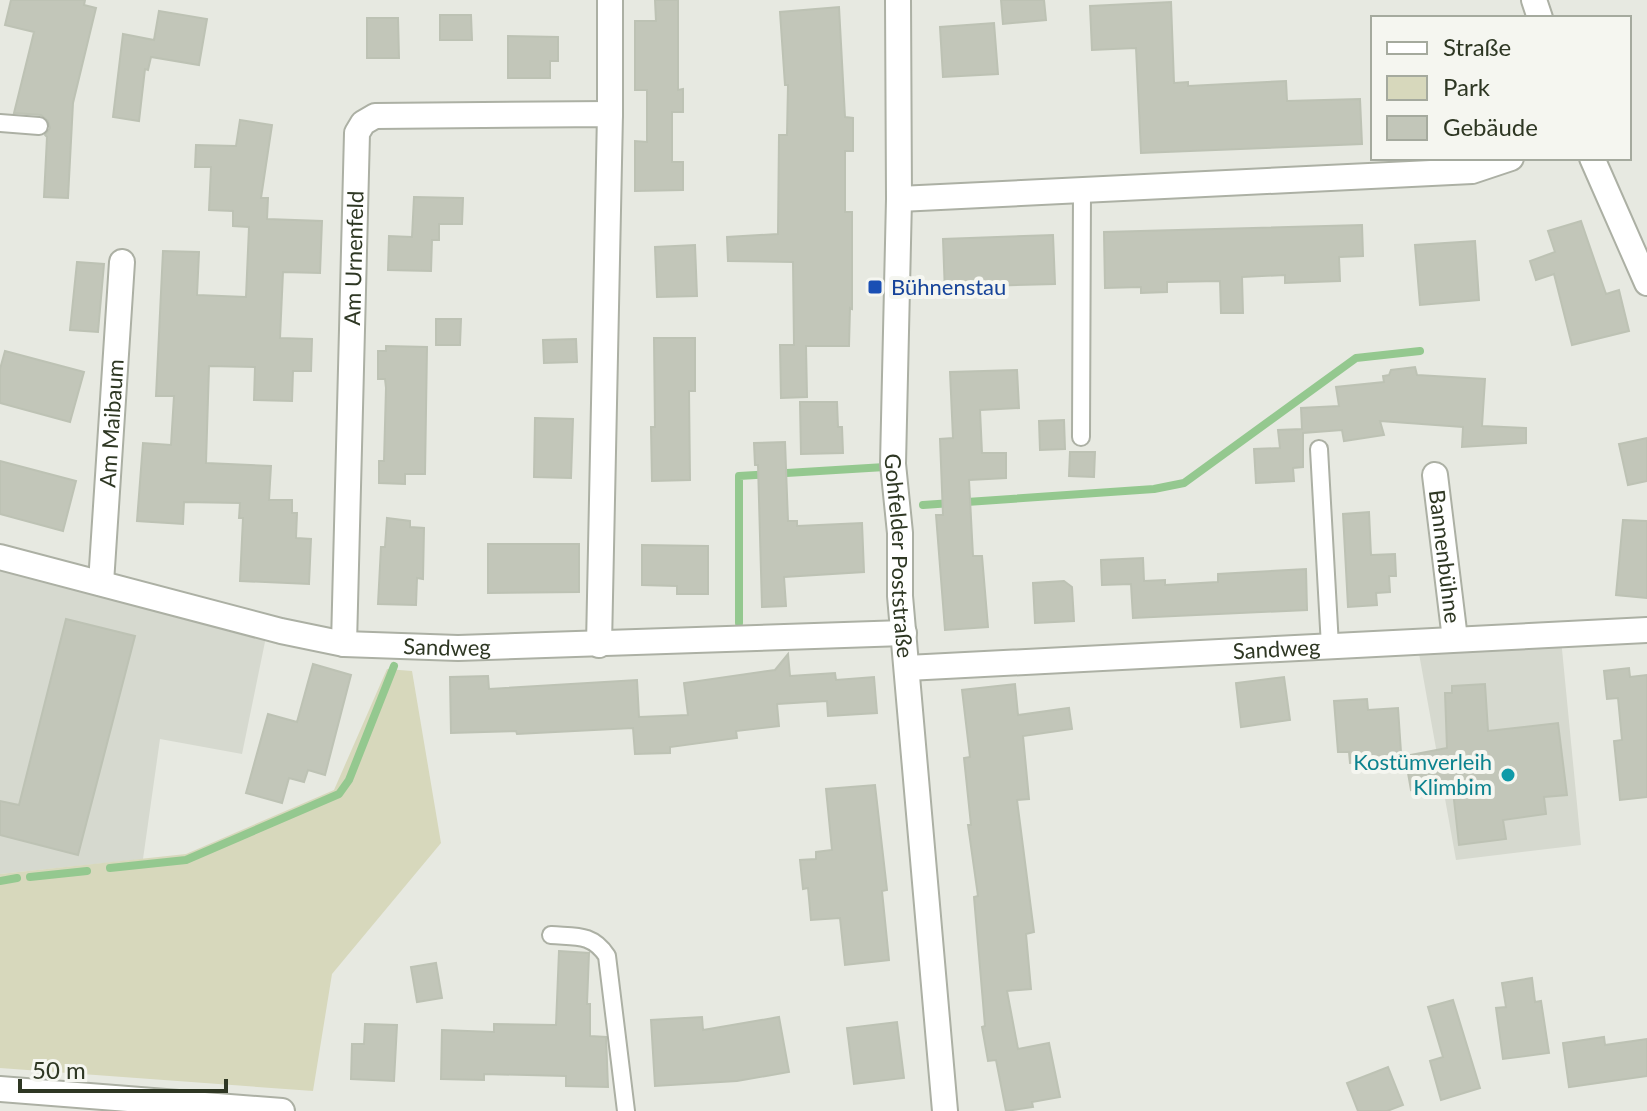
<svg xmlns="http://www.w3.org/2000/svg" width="1647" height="1111" viewBox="0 0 1647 1111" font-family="Lato,sans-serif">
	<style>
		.built { fill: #d6d9cf }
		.green { fill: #d7d8bc }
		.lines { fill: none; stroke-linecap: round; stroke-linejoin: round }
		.stream { stroke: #94c88f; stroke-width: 8 }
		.building { fill: #c2c6b9; stroke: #bdc2b4; stroke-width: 2 }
		.lane-casing { stroke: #acb0a4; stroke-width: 20 }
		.street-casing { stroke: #acb0a4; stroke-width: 28 }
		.lane { stroke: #fff; stroke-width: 16 }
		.street { stroke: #fff; stroke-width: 24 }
		.transit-dot { fill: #1a4fb4; stroke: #f5f6f0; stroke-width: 3 }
		.culture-dot { fill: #0f9aa8; stroke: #f5f6f0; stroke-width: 3 }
		.labels { text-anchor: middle; stroke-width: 8; stroke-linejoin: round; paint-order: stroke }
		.street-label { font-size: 22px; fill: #2e3723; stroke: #f5f6f0 }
		.transit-label { font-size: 22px; fill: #164399; stroke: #f5f6f0; text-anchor: start }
		.culture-label { font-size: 22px; fill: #0d838f; stroke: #f5f6f0; text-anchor: end }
	</style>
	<rect width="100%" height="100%" fill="#e7e9e1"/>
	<path class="built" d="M0,562L267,632L242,754L160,739L143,859L0,874Z
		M1561,639L1581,845L1456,860L1418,648Z"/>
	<path class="green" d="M387,669L412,671L441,843L332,974L313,1091L0,1068V874L186,854L334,790Z"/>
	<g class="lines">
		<path class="stream" d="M923,505L1154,489L1184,483L1356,358L1420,351
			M739,623V476L885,467
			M110,868L186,860L339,794L349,780L394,666
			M30,877L87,871
			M0,881L17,878"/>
	</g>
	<path class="building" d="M11,0H85L84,5L96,8L73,103L68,198L44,197L47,137L45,135L50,128L48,121L41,115L14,113L34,32L5,25Z
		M655,0H678V90L683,89V112H672V162H683V190L635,191V141L647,142V90H635V21H656Z
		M1001,0H1044L1046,20L1003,24Z
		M1171,2L1174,83L1188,82V86L1286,81L1287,101L1360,99L1362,144L1141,153L1136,48L1092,50L1090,6Z
		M839,7L845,117L853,118V151H845V212H852V309L850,308L849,346H806L807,397L781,398L780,345H794L793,262L728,261L727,237L778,234L779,135H787L788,85H785L780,12Z
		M159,11L207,19L199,65L151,57L148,70L145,69L139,121L113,117L123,34L154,40Z
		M440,15H471L472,40H440Z
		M367,18H398L399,58H367Z
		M994,23L998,74L943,77L940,27Z
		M508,36L558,37V61H550V78H508Z
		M240,120L272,125L261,198H268L267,219L322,221L320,273L283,272L280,338L312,339L311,371H293L292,401L254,400L255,367L209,366L206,463L271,466L269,500H292V513H297L296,538L311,539L309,584L240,581L243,518H239L240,503L184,502L183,524L137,521L143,443L171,445L174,396H156L163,251L199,252L197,295L246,297L249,227L233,226V211L209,210L211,167H195L196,145L236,146Z
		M414,197L463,198L462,224H439V240H432L431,271L388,270L389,236L412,237Z
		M1581,221L1606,294L1619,290L1629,331L1572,345L1554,274L1536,280L1530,261L1555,252L1548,231Z
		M1362,225L1363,256L1339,257L1340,281L1285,283V275L1242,277L1243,313H1221L1220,281L1167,282V292L1141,293V287L1105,288L1104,232Z
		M1053,235L1055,284L984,286V291L945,293L943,239Z
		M1475,241L1479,300L1420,305L1415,245Z
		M695,245L697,296L657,297L655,247Z
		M77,262L104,264L98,332L70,330Z
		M436,319H461L460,345H436Z
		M654,338H695V391H689L690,480L652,481L651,427H655Z
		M576,339L577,362L544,363L543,340Z
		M386,346L427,347L425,474H405V484L379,483V461H384L386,388L385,379H378V351H386Z
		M5,351L84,372L70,422L0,403V369Z
		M1415,367L1417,375L1485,379L1482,426L1526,428V443L1462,447L1463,427L1380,421L1384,435L1344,441L1342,430L1303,433V467L1293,468L1294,481L1256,483L1254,449L1280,448L1278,430L1302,429L1301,408L1339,406L1336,387L1384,382L1383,376L1389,375L1391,370Z
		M1017,370L1019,408L980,410L982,453H1006V478L969,480L973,556H982L988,627L945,630L936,515H943L940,439L953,438L950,372Z
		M800,402H837L838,427H842L843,453L801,454Z
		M535,418L573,419L571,478L534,477Z
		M1064,420L1065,449L1040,450L1039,421Z
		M1647,438V481L1628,485L1619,444Z
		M785,442L788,521H797V526L862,523L864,572L784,577L786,606L762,607L758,465H755L754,443Z
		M1070,452H1095L1094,477L1069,476Z
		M0,461L76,481L63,531L0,514Z
		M1369,512L1371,555L1395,554L1396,576H1389L1390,592L1376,593L1377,605L1348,607L1343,514Z
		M387,518L410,521V527L424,528L423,579L417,578L416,605L378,604L381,547H385Z
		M1623,520L1647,521V598L1616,595Z
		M488,544H579V592L488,593Z
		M642,545L708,546V594H677V586L642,585Z
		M1143,558L1144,581L1165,580V585L1218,582V574L1306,569L1307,610L1133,618L1131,584L1102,585L1101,562V560Z
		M1064,581L1072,587L1074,621L1035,623L1033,583Z
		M66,619L135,636L78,855L0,835V801L19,805Z
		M788,654L790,676L835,673L836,680L874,677L877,713L828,716L827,701L777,704L779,726L736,731L737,738L670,747V753L635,754L633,728L517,734L516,731L451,733L450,677L488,676L489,689L637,680L639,717L688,715L684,683L775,670Z
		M313,664L351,675L325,775L308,770L304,782L289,778L282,803L246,793L268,714L297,722Z
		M1629,668L1630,677L1647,675V797L1620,800L1614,741L1622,740L1618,698L1607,699L1604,671Z
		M1284,677L1290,720L1241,727L1236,683Z
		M1015,684L1018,715L1069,708L1072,729L1023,736L1029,799L1017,800L1034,932L1026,934L1031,989L1007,991L1018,1049L1049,1043L1060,1097L1032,1102L1033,1107L1006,1111L996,1060L988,1061L982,1027L985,1026L974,897L978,896L968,825H971L964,758L970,757L962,690Z
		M1485,684L1488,731L1558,723L1567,795L1544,797L1546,814L1503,820L1506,839L1459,845L1452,782L1411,790L1405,756L1447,748L1445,693H1452V686Z
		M1367,699L1368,710L1398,708L1402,767L1366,770V762L1350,763L1349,752H1338L1334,701Z
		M875,785L887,890L882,891L889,960L845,965L840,918L811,920L808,888L803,889L800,860L816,859V852L832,850L826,789Z
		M559,951L589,953L587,1004H590V1036L606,1037L608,1087L566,1086V1076L484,1074V1080L441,1079L442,1030L494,1032V1024L556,1025Z
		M436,963L442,998L417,1002L411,967Z
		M1532,978L1535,1002L1541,1001L1549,1053L1503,1059L1496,1008L1506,1007L1502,983Z
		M1453,1000L1480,1088L1441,1100L1430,1061L1443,1057L1428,1007Z
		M702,1017L703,1030L779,1017L789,1072L737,1081L655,1086L651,1020Z
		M897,1022L904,1078L854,1084L847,1028Z
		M365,1024L397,1025L394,1081L351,1079L352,1044H364Z
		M1604,1037L1605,1045L1647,1039V1076L1569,1087L1563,1043Z
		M1388,1067L1403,1105L1387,1111H1358L1347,1083Z"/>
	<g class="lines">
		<defs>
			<path id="lane" d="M0,123L39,126
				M1081,437L1082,191
				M1319,449L1330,646
				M551,935C575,937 592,933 607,956L626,1111"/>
			<g id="street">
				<path id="s1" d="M898,0L899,199L893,464L900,533V596L945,1111"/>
				<path d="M1534,0L1540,18"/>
				<path d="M610,114V0"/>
				<path d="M1592,158L1647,283"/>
				<path d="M899,199L1472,171L1511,158"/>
				<path id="s2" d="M1435,475L1455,639"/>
				<path id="s3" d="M0,557L281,631L344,644L458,648L904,633"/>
				<path id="s4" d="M101,583L122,262"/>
				<path id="s5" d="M344,644L357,133L363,123L375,116L610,114L599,645"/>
				<path id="s6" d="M907,668L1647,630"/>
				<path d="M0,1089L282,1111"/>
			</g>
		</defs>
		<use href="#lane" class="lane-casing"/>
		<use href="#street" class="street-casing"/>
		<use href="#lane" class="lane"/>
		<use href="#street" class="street"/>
	</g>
	<rect class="transit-dot" x="867" y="279" width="16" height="16" rx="4"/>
	<circle class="culture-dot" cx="1508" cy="775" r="8"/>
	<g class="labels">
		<g class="street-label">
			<text dy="8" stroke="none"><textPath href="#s5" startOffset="386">Am Urnenfeld</textPath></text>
			<text dy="8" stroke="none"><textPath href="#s4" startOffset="160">Am Maibaum</textPath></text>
			<text dy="8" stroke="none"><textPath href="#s1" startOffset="556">Gohfelder Poststraße</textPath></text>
			<text dy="8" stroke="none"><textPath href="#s2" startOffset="82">Bannenbühne</textPath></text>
			<text dy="8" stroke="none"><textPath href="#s3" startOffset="458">Sandweg</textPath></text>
			<text dy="8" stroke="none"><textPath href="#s6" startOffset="370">Sandweg</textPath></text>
		</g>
		<g class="transit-label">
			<text x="891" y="295">Bühnenstau</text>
		</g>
		<g class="culture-label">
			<text x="1492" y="770">Kostümverleih<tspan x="1492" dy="25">Klimbim</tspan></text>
		</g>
	</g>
	<rect x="1371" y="16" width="260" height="144" fill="#f5f6f0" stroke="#a5aa9e" stroke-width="2"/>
	<rect x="1387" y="42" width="40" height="12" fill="#ffffff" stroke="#a5aa9e" stroke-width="2"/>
	<text x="1443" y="56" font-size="24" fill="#2e3723">Straße</text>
	<rect x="1387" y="76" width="40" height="24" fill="#d7d8bc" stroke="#a5aa9e" stroke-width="2"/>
	<text x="1443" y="96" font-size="24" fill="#2e3723">Park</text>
	<rect x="1387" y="116" width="40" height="24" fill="#c2c6b9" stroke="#a5aa9e" stroke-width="2"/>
	<text x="1443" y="136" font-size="24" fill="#2e3723">Gebäude</text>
	<path d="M20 1079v12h206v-12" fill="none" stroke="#2e3723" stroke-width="4"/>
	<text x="32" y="1079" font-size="24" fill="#2e3723" stroke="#f5f6f0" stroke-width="6" paint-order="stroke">50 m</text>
</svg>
